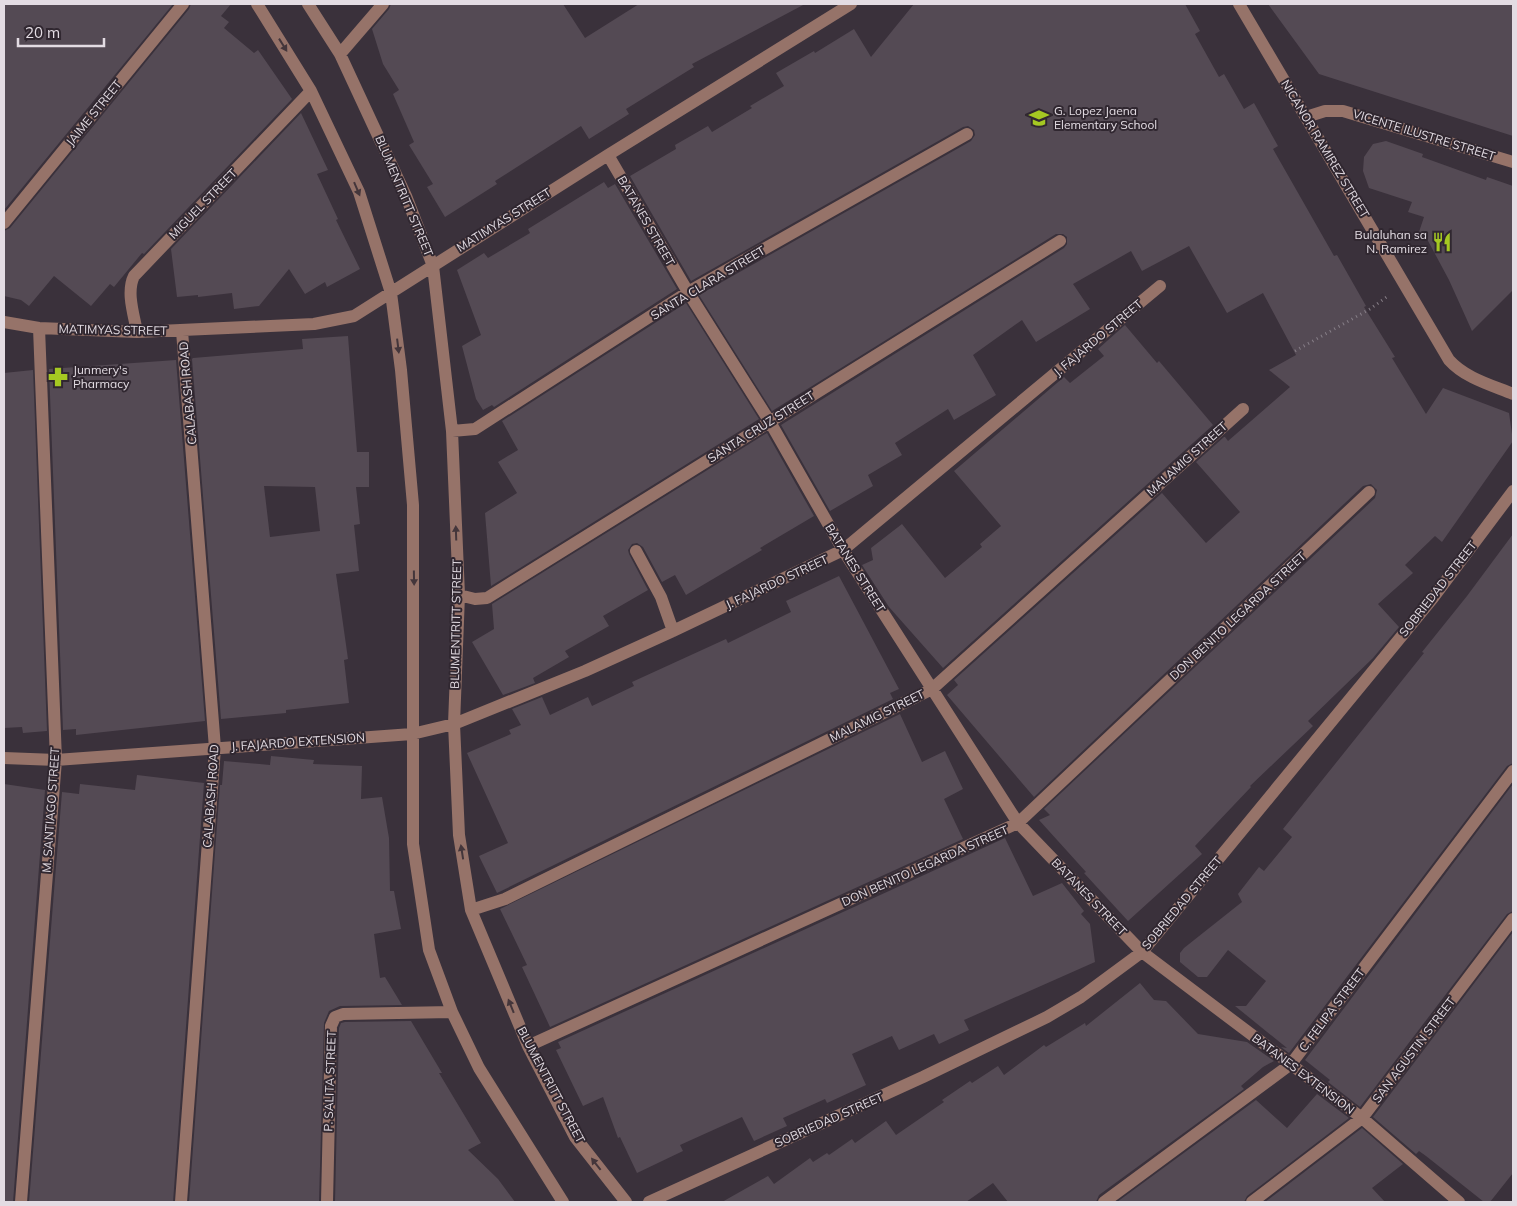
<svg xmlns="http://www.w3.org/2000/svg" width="1517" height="1206" viewBox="0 0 1517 1206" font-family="Mulish,sans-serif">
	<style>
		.building { fill: #544a54; fill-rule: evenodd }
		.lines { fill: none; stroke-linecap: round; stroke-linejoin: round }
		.path { stroke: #877f88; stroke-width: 3; stroke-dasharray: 1 4; stroke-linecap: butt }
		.minor { stroke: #967369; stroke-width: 12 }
		.oneway { fill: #44363b }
		.labels { text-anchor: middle; stroke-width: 4; stroke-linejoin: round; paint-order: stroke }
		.poi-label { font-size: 12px; fill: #e3dce3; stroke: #302730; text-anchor: start }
		.street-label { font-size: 12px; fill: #e3dce3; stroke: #302730 }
	</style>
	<rect width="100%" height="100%" fill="#3a313b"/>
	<path class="building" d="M4,4H173L4,210Z
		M191,4H231L221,16L229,22L224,28L254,53L258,50L292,99L144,254L142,253L114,287L110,284L91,306L54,276L29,306L21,300L4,296V231L10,228L189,9Z
		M391,4H563L585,38L639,4H805L692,64L694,67L626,109L629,114L589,139L581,126L495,181L497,184L445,217L427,187L433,184L409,145L414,142L393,94L399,90L383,64L372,29L389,9Z
		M914,4H1185L1200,31L1195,34L1219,77L1224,74L1244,109L1254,103L1278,146L1273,149L1334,256L1337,255L1366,306L1364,307L1395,357L1392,358L1426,414L1443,388L1509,413L1513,441L1442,542L1435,536L1405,565L1413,573L1378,604L1399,627L1373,658L1308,721L1313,726L1250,786L1251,787L1195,846L1202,854L1128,921L1084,873L1086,872L1039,820L1050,815L1044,809L1375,498L1377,490L1371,484L1363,486L1034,797L947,695L958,685L954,680L1162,493L1206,543L1240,512L1196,462L1224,437H1225L1228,441L1290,387L1269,370L1296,355L1263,293L1227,313L1189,246L1142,271L1131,251L1073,284L1090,309L1036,342L1022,320L973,355L996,395L954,420L948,409L895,443L902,455L868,475L873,486L830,511L781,425L1064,248L1067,244V237L1063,234H1056L772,411L699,295L971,141L975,135L974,130L968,126L963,127L691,281L630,176L676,149L675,145L708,126L712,132L752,108L750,106L784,86L776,73L814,51L815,53L854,29L871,57Z
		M1268,4H1513V136L1319,74Z
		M301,113L328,170L317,174L338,219L336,220L360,269L327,287L325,282L305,294L289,269L259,306L234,309L232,293L198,297V295L177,297L171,249Z
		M1386,141L1423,154L1422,157L1486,180L1487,177L1513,186V290L1472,331L1449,280L1427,239L1418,235L1424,217L1408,212L1412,202L1369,188L1363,171L1364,157L1373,144Z
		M604,182L608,188L615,184L677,289L494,407L492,405L483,410L476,399L462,346L481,335L457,270L484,253L488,258L530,233L528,229Z
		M686,303L759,419L491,586L485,513L517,493L498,462L518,450L502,421Z
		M1125,325L1157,363L1159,361L1213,425L943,668L889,607L862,565L873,560L871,548L902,524L945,578L982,547L980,544L1001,526L954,471L1064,377L1070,383L1104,356L1098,349Z
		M348,336L357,452H369V487H356L360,524L354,525L359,571L336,574L348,659L344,660L349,703L286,710V713L221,719L192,359L193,358L303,349L302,339ZM264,486L315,487L320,531L270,537Z
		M176,360L205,721L76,735V729L63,730L49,369Z
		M33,370L47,731L23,733L22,727L4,728V373Z
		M767,433L814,516L760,548L762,550L686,595L675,575L662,582L643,547L637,543L632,544L628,550L629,554L648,590L603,616L609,626L565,651L569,657L533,678L535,683L503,695L472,642L494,629L492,604Z
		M1513,534V763L1507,766L1289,1053L1281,1047L1287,1048L1235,1006H1246L1266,981L1228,950L1207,977H1198L1180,962V953L1184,948L1242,902L1238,894L1259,867L1264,871L1292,837L1283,829L1424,653L1422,652L1467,596Z
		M839,576L899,689L890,693L893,699L497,893L479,856L508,843L467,753L511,734L509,730L521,725L512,709L542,697L550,715L588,697L592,706L634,686L632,682L726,639L728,643L791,612L786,601Z
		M900,714L922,762L945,751L963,789L944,799L963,839L550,1027L522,967L527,965L500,909Z
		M271,756L314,760L313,764L362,766L361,799L382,797L389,838L390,891H394L401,929L374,934L380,978L385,977L402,1005L340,1006L329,1011L324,1023L319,1202H189L220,785H222L224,761L270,765Z
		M137,775L204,783L173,1202H29L62,792L79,794L80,784L135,790Z
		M4,784L45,790L13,1202H4Z
		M1513,784V911L1507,914L1360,1107L1328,1082L1330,1080L1305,1060Z
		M1005,838L1033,896L1062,883L1084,911L1081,914L1090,924L1095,962L964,1020L969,1030L939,1044L934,1034L899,1050L892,1036L852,1054L866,1085L827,1103L825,1099L783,1118L787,1126L754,1141L742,1117L680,1145L683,1151L637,1173L620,1137L618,1138L603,1097L583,1106L556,1050L561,1048L558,1042Z
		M1513,932V1173L1490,1202H1484L1426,1156L1419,1151L1416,1154L1373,1117Z
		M1140,983L1154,1000L1166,1001L1198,1034L1247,1042L1274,1061L1263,1067L1241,1086L1244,1089L1099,1195L1096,1202H1008L993,1183L966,1202H722L768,1176L774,1184L810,1158L813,1162L827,1153L829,1155L852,1139L855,1143L886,1121L896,1135L944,1102L942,1100L970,1081L972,1083L998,1066L1004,1075L1044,1045L1046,1047L1085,1023L1086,1026Z
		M411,1021L442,1073H439L481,1143L468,1150L498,1179L515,1202H335L339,1028L341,1023L345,1022Z
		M1317,1094L1349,1118L1247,1196L1244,1202H1117L1256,1100L1287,1128Z
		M1362,1128L1403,1164L1372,1188L1385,1202H1265Z"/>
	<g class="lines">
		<path class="path" d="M1295,351L1370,309L1388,296"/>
		<path class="minor" d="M257,4L311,91L359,192L391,293L401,370L413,505V844L429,950L452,1012L479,1068L563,1202
			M308,4L340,54L406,196L433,266L452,431L459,595L454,724L459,835L471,910L528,1046L575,1137L626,1202
			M1239,4L1449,360C1465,378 1491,385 1513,394
			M340,54L383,4
			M1306,117L1325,111H1343L1513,162
			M608,155L688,292L770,422L843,550L1018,823L1142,952L1362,1118L1459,1202
			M4,223L183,4
			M4,322L39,328L137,332L314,324L354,316L608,155L851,4
			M137,332C134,315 126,292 134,276L311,91
			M452,431L475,429L688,292L967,134
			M636,551L661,597L673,631
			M459,595L475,599L487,598L1060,241
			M4,758L56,760L412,734L454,724L585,671L673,631L843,550L1160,286
			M471,910L505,899L932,689L1243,409
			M528,1046L1018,823L1369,492
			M21,1202L56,760L39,328
			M181,1202L215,748L182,331
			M327,1202L331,1026L335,1017L343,1014L452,1012
			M649,1202L923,1077L1047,1017L1081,997L1142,952L1433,598L1513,491
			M1104,1202L1291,1064L1513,771
			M1252,1202L1362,1118L1513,919"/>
	</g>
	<defs><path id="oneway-solid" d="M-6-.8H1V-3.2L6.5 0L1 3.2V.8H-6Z" transform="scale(1.25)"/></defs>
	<g class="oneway">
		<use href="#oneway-solid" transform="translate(283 45) rotate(58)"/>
		<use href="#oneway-solid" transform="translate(357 189) rotate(67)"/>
		<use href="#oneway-solid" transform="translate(398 346) rotate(83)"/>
		<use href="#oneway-solid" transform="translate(456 533) rotate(-92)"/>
		<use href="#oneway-solid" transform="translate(414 578) rotate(89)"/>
		<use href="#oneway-solid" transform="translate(462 852) rotate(-99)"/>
		<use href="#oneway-solid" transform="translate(511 1006) rotate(-112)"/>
		<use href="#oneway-solid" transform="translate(596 1164) rotate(-128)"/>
	</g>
	<defs>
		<symbol id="school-bare" viewBox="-9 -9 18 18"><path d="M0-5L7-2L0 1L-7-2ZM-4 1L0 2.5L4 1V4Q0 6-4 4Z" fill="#a5c822" stroke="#302730" stroke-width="2.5" paint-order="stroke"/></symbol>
		<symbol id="restaurant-bare" viewBox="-9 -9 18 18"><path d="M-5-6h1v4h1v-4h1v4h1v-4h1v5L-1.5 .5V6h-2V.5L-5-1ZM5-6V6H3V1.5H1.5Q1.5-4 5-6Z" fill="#a5c822" stroke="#302730" stroke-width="2.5" paint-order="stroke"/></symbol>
		<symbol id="pharmacy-bare" viewBox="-9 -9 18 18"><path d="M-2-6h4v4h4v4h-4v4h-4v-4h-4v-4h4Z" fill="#a5c822" stroke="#302730" stroke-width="2.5" paint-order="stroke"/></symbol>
	</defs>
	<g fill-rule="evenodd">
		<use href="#school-bare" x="1025" y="104" width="28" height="28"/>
		<use href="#restaurant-bare" x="1428" y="228" width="28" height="28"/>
		<use href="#pharmacy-bare" x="44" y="363" width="28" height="28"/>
	</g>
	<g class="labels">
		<g class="poi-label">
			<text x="1054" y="115">G. Lopez Jaena<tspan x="1054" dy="14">Elementary School</tspan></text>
			<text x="1427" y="239" text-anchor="end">Bulaluhan sa<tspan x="1427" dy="14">N. Ramirez</tspan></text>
			<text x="73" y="374">Junmery's<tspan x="73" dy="14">Pharmacy</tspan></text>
		</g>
		<g class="street-label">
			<text transform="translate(94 113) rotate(-51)" y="4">JAIME STREET</text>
			<text transform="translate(1424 135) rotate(17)" y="4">VICENTE ILUSTRE STREET</text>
			<text transform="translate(1325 149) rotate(59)" y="4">NICANOR RAMIREZ STREET</text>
			<text transform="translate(404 196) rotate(67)" y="4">BLUMENTRITT STREET</text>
			<text transform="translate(203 204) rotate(-46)" y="4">MIGUEL STREET</text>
			<text transform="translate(504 220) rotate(-32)" y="4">MATIMYAS STREET</text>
			<text transform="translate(646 221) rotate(60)" y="4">BATANES STREET</text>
			<text transform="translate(708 283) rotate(-31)" y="4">SANTA CLARA STREET</text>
			<text transform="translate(113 330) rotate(1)" y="4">MATIMYAS STREET</text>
			<text transform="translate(1098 338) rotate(-40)" y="4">J. FAJARDO STREET</text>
			<text transform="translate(188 393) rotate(-95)" y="4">CALABASH ROAD</text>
			<text transform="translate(761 427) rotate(-32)" y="4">SANTA CRUZ STREET</text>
			<text transform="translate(1187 459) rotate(-42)" y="4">MALAMIG STREET</text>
			<text transform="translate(855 568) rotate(58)" y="4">BATANES STREET</text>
			<text transform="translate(777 582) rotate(-25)" y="4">J. FAJARDO STREET</text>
			<text transform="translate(1438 589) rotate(-52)" y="4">SOBRIEDAD STREET</text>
			<text transform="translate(1238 616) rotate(-43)" y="4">DON BENITO LEGARDA STREET</text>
			<text transform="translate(456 624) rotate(-89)" y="4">BLUMENTRITT STREET</text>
			<text transform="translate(877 716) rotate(-26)" y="4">MALAMIG STREET</text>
			<text transform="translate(298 742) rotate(-4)" y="4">J. FAJARDO EXTENSION</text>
			<text transform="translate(211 796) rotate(-86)" y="4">CALABASH ROAD</text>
			<text transform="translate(51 810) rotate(-86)" y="4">M. SANTIAGO STREET</text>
			<text transform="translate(925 866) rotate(-24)" y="4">DON BENITO LEGARDA STREET</text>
			<text transform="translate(1089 897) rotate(46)" y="4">BATANES STREET</text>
			<text transform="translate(1182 903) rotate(-50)" y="4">SOBRIEDAD STREET</text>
			<text transform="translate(1332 1010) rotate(-53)" y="4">C. FELIPA STREET</text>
			<text transform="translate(1414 1050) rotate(-53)" y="4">SAN AGUSTIN STREET</text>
			<text transform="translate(1303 1074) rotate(37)" y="4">BATANES EXTENSION</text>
			<text transform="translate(330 1081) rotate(-88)" y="4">P. SALITA STREET</text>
			<text transform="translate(551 1085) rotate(62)" y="4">BLUMENTRITT STREET</text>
			<text transform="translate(829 1120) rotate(-24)" y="4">SOBRIEDAD STREET</text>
		</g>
	</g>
	<rect width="1517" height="1206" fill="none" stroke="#e3dce3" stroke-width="10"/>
	<path d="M18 38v8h86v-8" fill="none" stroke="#e3dce3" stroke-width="2.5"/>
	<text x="25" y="38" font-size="15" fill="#e3dce3" stroke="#302730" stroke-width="4" paint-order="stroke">20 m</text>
</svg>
